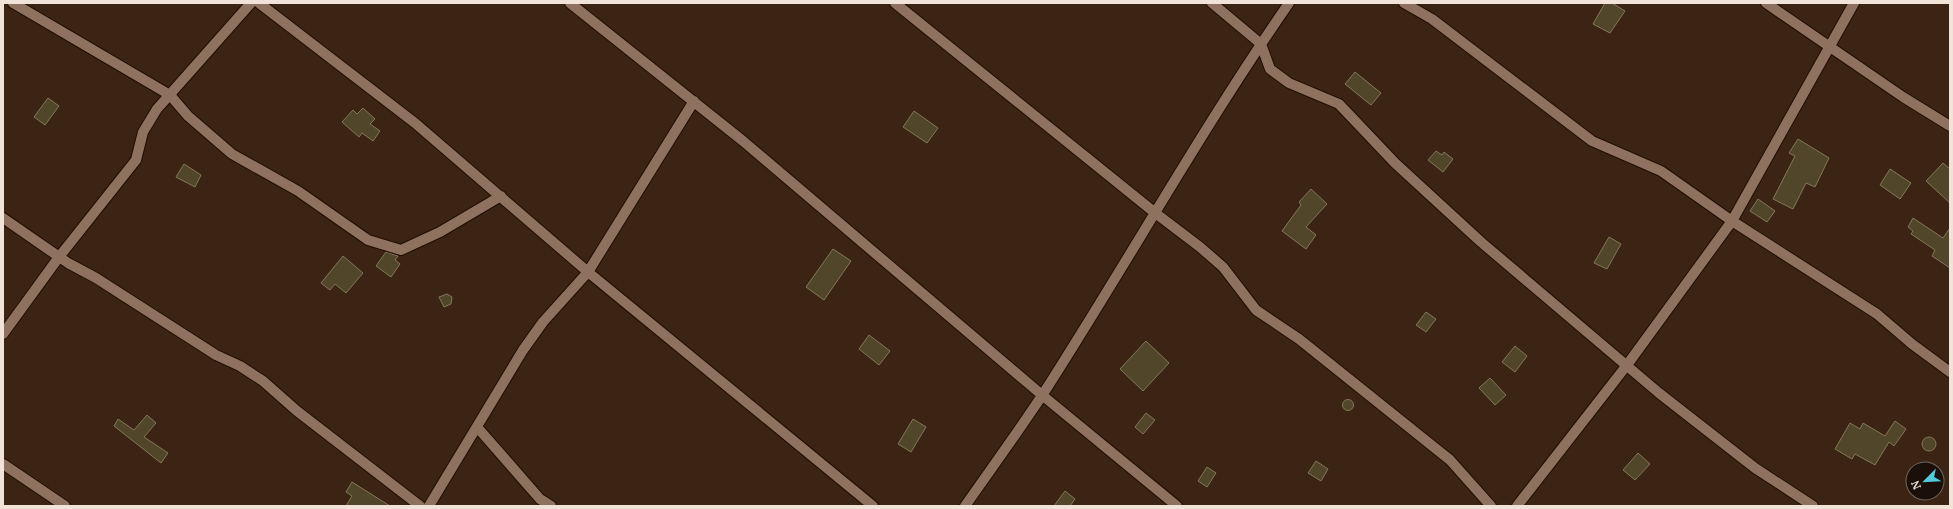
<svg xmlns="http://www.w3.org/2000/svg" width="1953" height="509" viewBox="0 0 1953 509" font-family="'PT Serif',serif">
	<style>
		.building { fill: #52462a; stroke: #83775a }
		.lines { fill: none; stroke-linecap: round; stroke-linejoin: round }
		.minor-casing { stroke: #220d00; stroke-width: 12 }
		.minor { stroke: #8e725f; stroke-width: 10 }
	</style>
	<rect width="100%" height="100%" fill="#3b2413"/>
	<path class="building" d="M1605,3H1612L1625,11L1610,33L1593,24Z
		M1355,72L1381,93L1371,105L1345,84Z
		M48,98L59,106L45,125L34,117Z
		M363,108L375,119L370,124L380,131L373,141L362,133L359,137L342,122L353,110L357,114Z
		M914,111L938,128L927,143L903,127Z
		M1798,139L1829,158L1815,187L1806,183L1793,209L1773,199L1795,156L1789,153Z
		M1436,151L1442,155L1444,152L1453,159L1443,172L1428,160Z
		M1943,163L1950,169V203L1926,181Z
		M184,164L201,175L195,187L176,177Z
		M1890,169L1911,183L1900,199L1880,185Z
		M1311,189L1327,204L1306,227L1316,235L1306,249L1282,231L1301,205L1299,202Z
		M1758,199L1775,211L1767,222L1750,211Z
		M1913,218L1943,238L1950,228V268L1932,256L1935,250L1911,234L1913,231L1908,227Z
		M1609,237L1621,244L1607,269L1594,263Z
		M833,249L851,261L824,300L806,287Z
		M386,252L398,256L395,260L400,264L391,277L376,266Z
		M343,256L363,273L346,293L335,284L330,290L321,283Z
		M447,294L452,297L451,304L444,307L439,297Z
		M1426,312L1436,319L1426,332L1416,325Z
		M869,335L890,351L879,365L859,349Z
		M1146,341L1169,363L1143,391L1120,369Z
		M1515,346L1527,356L1515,372L1502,362Z
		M1490,378L1506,395L1495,405L1479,388Z
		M1342.5 405a5.5 5.5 0 1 1 11 0a5.5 5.5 0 1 1-11 0Z
		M1146,413L1155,420L1143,434L1135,427Z
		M147,415L156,423L144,437L168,453L161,463L114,426L118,419L134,430Z
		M913,419L926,427L911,452L898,444Z
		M1895,421L1906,429L1894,446L1889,442L1875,465L1855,454L1852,459L1835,449L1850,423L1860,429L1863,423L1885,436Z
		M1922 444a7 7 0 1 1 14 0a7 7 0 1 1-14 0Z
		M1638,453L1650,464L1635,480L1623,470Z
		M1316,461L1328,469L1321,481L1308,473Z
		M1207,467L1216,473L1207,487L1198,481Z
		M352,482L390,506H346L352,496L346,492Z
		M1065,491L1075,499L1070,506H1054Z"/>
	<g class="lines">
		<defs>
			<path id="minor" d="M13,3L170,95L188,116L232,154L298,191L368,240L401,250L440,232L501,196
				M259,3L415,123L588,272L873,506
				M570,3L743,141L1042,395L1177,506
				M895,3L1154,212L1200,247L1223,267L1256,310L1299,339L1450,460L1491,506
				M1212,3L1261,44L1270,69L1289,83L1339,104L1395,163L1481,242L1659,393L1755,468L1813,506
				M1404,3L1432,19L1592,141L1661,171L1732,221L1877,314L1912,344L1950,372
				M1766,3L1903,97L1950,126
				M3,218L68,263L96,278L216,355L240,366L263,381L297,411L420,506
				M3,334L59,257L136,160L143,132L157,109L251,3
				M477,427L540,499L551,506
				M3,464L65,506
				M429,506L523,350L543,322L588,272L694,101
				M965,506C991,469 1018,432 1043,394C1126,265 1201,130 1289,3
				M1517,506L1627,365L1732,221L1854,3"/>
		</defs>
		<use href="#minor" class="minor-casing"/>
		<use href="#minor" class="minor"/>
	</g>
	<rect width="1953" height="509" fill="none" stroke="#f2e3d8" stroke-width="8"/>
	<g transform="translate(1925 481) rotate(246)"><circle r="19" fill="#1b1009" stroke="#71645c"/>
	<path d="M0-3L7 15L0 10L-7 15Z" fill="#54cade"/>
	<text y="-6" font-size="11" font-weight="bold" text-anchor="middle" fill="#f2e3d8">N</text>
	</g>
</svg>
